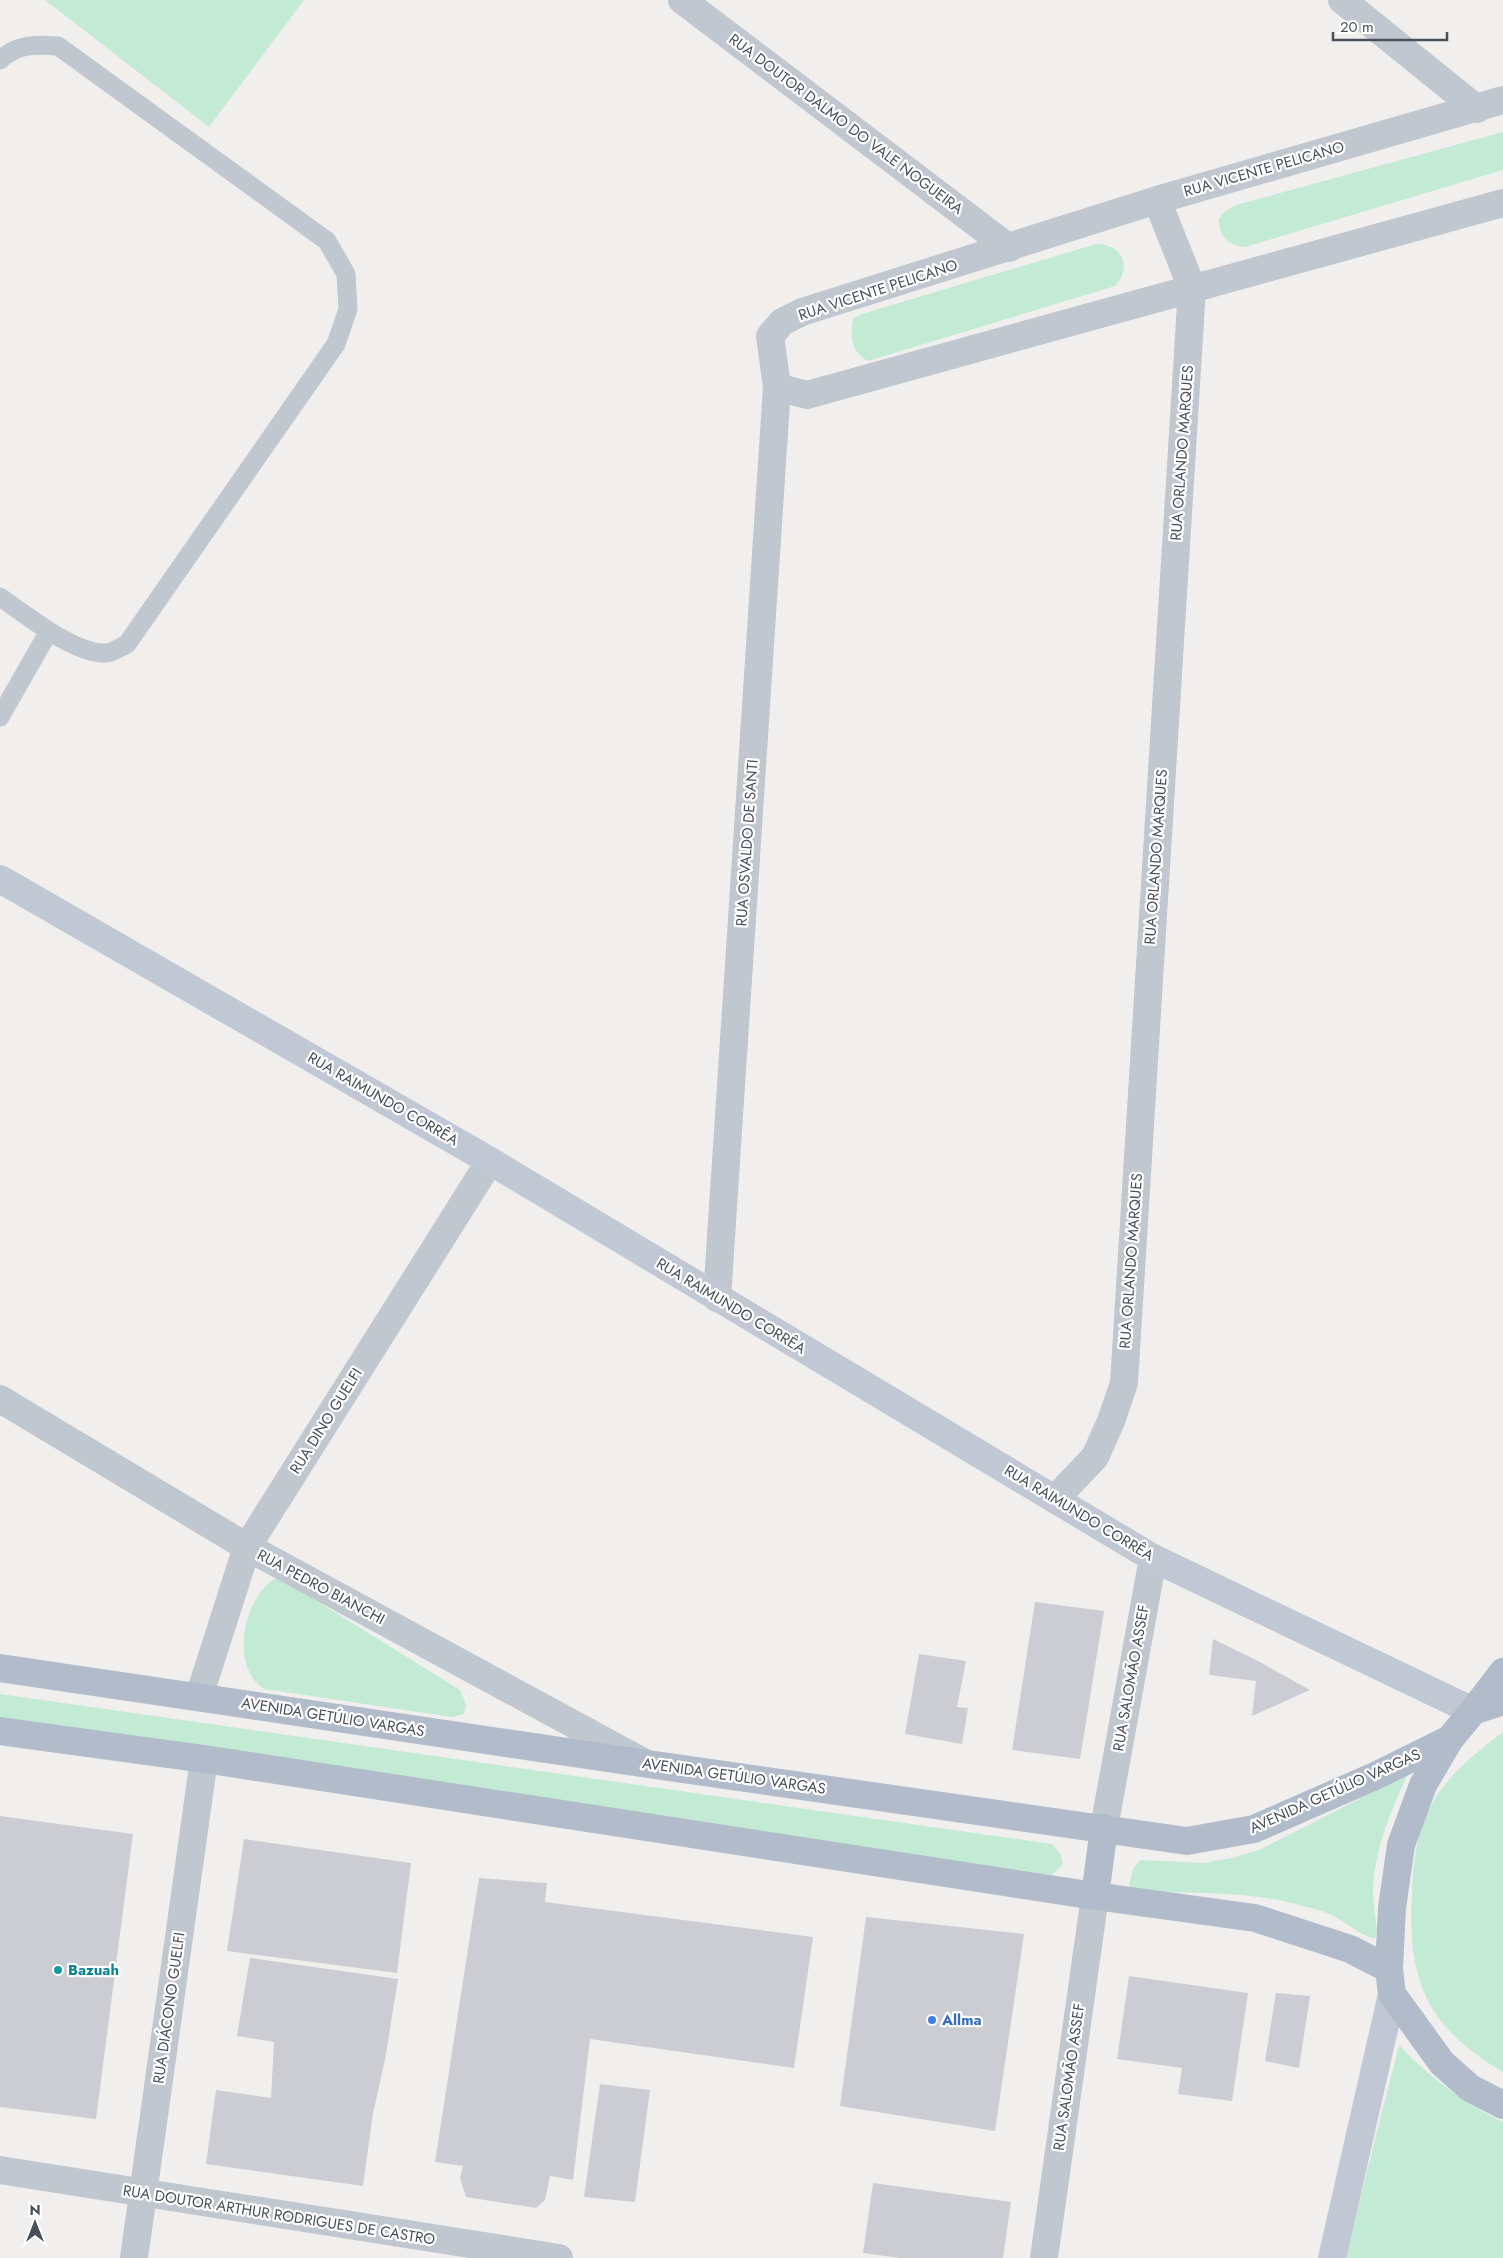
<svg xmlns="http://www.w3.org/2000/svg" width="1503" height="2258" viewBox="0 0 1503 2258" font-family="Jost,sans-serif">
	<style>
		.green { fill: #c2ead5 }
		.building { fill: #cccdd2 }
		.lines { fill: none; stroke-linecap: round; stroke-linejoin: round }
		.service { stroke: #c1c7cf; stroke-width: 19 }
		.minor { stroke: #c1c7cf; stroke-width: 28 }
		.tertiary { stroke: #c1c7cf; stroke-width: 28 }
		.secondary { stroke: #c1c8d3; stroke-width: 28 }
		.primary { stroke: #b1bbca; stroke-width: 28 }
		.culture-dot { fill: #0f9aa8; stroke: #fff; stroke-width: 2 }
		.shop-dot { fill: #3f7fe0; stroke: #fff; stroke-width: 2 }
		.labels { text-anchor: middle; stroke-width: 4.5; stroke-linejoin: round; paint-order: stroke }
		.street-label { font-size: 15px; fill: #49505a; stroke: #fff }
		.culture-label { font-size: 15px; font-weight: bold; fill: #0d838f; stroke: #fff; text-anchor: start }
		.shop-label { font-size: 15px; font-weight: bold; fill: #366cbe; stroke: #fff; text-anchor: start }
	</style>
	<rect width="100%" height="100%" fill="#f1efee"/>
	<path class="green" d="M45,0H304L209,127Z
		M1503,132V170L1245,247C1229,246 1218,236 1219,219L1224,212L1236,205Z
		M1096,244C1122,244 1133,267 1115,286L868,361C851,352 850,337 853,319L862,314Z
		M278,1577L460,1690L466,1705L464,1714L452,1717L264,1689C228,1666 244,1594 278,1577Z
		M0,1694L1052,1844L1060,1853L1063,1864L1052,1875L0,1719Z
		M1503,1732V2072C1426,2026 1407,1981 1412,1892C1413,1865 1416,1837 1428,1811C1443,1779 1475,1753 1503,1732Z
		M1407,1776C1390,1813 1375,1849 1373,1890C1373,1904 1376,1919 1377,1932L1375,1939C1361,1935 1348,1924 1335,1917C1325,1911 1311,1908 1299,1905C1246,1890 1190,1894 1135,1891L1129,1885L1133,1869L1140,1860L1204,1863L1232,1858L1261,1849L1394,1781Z
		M1399,2045C1427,2075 1466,2105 1503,2122V2258H1345Z"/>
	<path class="building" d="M1035,1602L1104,1611L1080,1759L1012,1750Z
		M1213,1639L1258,1661L1310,1690L1252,1716L1256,1681L1209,1675Z
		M919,1654L966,1661L957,1707L968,1708L962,1744L905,1734Z
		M0,1816L133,1834L96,2119L0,2107Z
		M244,1839L411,1863L397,1973L227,1951Z
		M479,1878L547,1883L545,1902L813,1937L794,2068L590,2039L573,2180L550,2176L545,2200L536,2208L466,2197L460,2178L463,2166L435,2162Z
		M866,1917L1024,1934L995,2131L840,2106Z
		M250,1958L398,1979L385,2060L373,2113L363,2186L206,2164L216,2090L271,2098L274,2042L237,2036Z
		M1129,1976L1248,1993L1232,2101L1178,2094L1182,2068L1117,2059Z
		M1276,1993L1310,1996L1299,2068L1265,2061Z
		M600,2084L650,2090L635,2202L584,2197Z
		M873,2183L1011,2202L1003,2258H899L863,2253Z"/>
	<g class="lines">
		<path class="service" d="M0,60C17,44 36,44 58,46L327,241L346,274L348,309L336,344L127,644C121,647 112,653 106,653C75,655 25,614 0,597
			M0,717L49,631"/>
		<path class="minor" d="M682,0L1009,248
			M1342,0L1477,109
			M0,1399L247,1547L645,1763
			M1055,1499L1095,1457L1111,1421L1124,1383L1192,288L1157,200
			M199,1697L247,1547L490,1161
			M1104,1828L1153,1558
			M0,2170L559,2258
			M134,2258L204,1759
			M1044,2258L1095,1896"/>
		<path class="tertiary" d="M777,387L807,395L1503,203
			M717,1298L777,387L770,336L782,322L802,312L1157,200L1503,100"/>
		<path class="secondary" d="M0,879L490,1161L1153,1558L1473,1711
			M1332,2258L1392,1994"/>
		<path class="primary" d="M0,1668L648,1764L1187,1841L1254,1829L1375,1776L1450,1739
			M1503,1701L1473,1711L1450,1739L1423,1785L1401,1845L1392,1908L1389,1969L1392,1994L1442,2063L1470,2088L1503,2105
			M1473,1711L1503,1672
			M0,1731L204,1759L1095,1896L1255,1918L1350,1949L1389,1969
			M1095,1896L1104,1828"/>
	</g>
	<circle class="culture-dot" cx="58" cy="1970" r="5"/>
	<circle class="shop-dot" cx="932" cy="2020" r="5"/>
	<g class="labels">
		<g class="street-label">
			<text transform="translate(846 124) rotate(37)" y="5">RUA DOUTOR DALMO DO VALE NOGUEIRA</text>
			<text transform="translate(1264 169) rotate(-16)" y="5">RUA VICENTE PELICANO</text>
			<text transform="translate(878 290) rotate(-18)" y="5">RUA VICENTE PELICANO</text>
			<text transform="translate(1182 453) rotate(-86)" y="5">RUA ORLANDO MARQUES</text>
			<text transform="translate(747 843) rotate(-86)" y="5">RUA OSVALDO DE SANTI</text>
			<text transform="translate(1156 857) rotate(-86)" y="5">RUA ORLANDO MARQUES</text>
			<text transform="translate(383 1099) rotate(30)" y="5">RUA RAIMUNDO CORRÊA</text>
			<text transform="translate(1131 1261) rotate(-86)" y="5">RUA ORLANDO MARQUES</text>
			<text transform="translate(731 1306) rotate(31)" y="5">RUA RAIMUNDO CORRÊA</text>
			<text transform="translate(326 1421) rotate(-58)" y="5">RUA DINO GUELFI</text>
			<text transform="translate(1079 1513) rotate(31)" y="5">RUA RAIMUNDO CORRÊA</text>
			<text transform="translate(321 1587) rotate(28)" y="5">RUA PEDRO BIANCHI</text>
			<text transform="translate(1131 1678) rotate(-80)" y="5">RUA SALOMÃO ASSEF</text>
			<text transform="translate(333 1717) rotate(9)" y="5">AVENIDA GETÚLIO VARGAS</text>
			<text transform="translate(734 1776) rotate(8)" y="5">AVENIDA GETÚLIO VARGAS</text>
			<text transform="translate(1335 1791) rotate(-24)" y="5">AVENIDA GETÚLIO VARGAS</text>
			<text transform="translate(169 2008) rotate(-82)" y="5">RUA DIÁCONO GUELFI</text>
			<text transform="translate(1069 2077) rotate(-82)" y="5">RUA SALOMÃO ASSEF</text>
			<text transform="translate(279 2215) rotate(9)" y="5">RUA DOUTOR ARTHUR RODRIGUES DE CASTRO</text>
		</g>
		<g class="culture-label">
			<text x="68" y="1975">Bazuah</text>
		</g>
		<g class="shop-label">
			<text x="942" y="2025">Allma</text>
		</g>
	</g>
	<g transform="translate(35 2223)" stroke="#ffffff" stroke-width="4" paint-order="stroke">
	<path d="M0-4L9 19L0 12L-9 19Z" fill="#49505a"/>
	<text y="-8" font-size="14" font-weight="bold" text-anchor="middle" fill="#49505a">N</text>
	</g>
	<path d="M1333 32v8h114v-8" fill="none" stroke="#49505a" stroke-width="2.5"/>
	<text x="1340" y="32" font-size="15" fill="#49505a" stroke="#ffffff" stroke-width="4" paint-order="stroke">20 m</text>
</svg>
